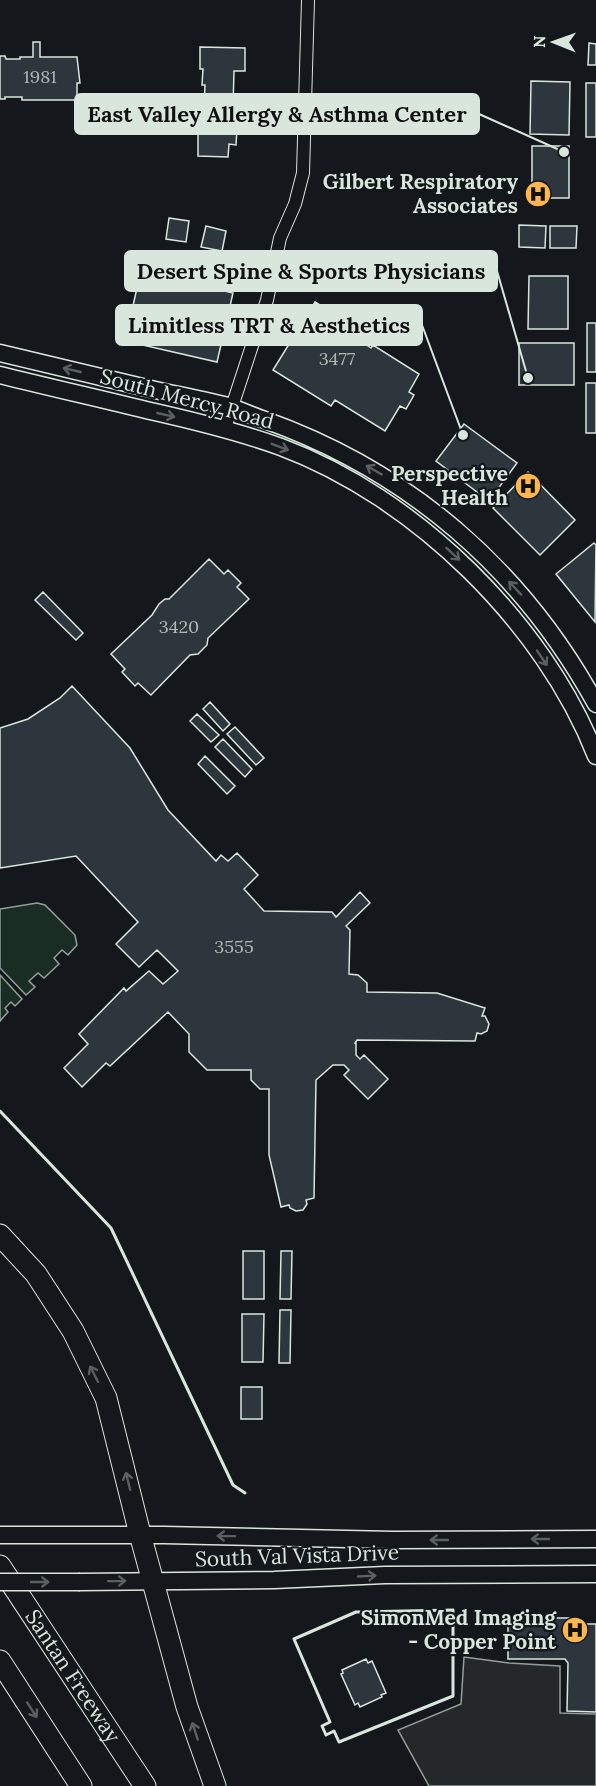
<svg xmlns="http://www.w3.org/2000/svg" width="596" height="1786" viewBox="0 0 596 1786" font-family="Lora,serif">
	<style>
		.green { fill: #1a2d24; stroke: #939e99; stroke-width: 1.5 }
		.parking { fill: #24282b; stroke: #939e99; stroke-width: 1.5 }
		.building { fill: #2c363c; stroke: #d8e6dc; stroke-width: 1.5 }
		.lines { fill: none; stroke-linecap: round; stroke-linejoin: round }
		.minor-casing { stroke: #d8e6dc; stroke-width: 14 }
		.secondary-casing { stroke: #d8e6dc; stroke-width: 19 }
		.motorway-casing { stroke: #d8e6dc; stroke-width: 23 }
		.minor { stroke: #14181c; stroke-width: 12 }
		.secondary { stroke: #14181c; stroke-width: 16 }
		.motorway { stroke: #14181c; stroke-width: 21 }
		.secondary-bridge-casing { stroke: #d8e6dc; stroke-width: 19; stroke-linecap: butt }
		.secondary-bridge { stroke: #14181c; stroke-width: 16 }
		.wall { stroke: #d8e6dc; stroke-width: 3 }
		.oneway { stroke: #59605f }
		.labels { text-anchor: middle; stroke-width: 4.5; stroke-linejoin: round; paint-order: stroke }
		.number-label { font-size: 18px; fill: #adbab4 }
		.poi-label { font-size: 21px; font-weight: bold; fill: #d8e6dc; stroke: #14181c; text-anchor: end }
		.street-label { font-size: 21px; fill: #d8e6dc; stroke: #14181c }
		.leader { fill: none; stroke: #d8e6dc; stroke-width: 2 }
		.callout-dot { fill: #d8e6dc; stroke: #14181c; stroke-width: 2 }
		.callout { fill: #d8e6dc; stroke: #d8e6dc; stroke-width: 2 }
		.callout-label { font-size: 22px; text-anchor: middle; font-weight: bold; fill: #111 }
	</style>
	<rect width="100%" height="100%" fill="#14181c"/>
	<path class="green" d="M37,903L45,905L75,935L77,945L68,955L62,950L54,958L59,964L44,978L38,973L29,981L35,987L26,995L0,968V909Z
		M0,975L22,999L15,1006L11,1002L5,1008L8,1012L0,1021Z"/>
	<path class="parking" d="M464,1657L509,1663L560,1666V1713L596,1714V1786H429L398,1730L461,1704Z"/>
	<path class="building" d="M33,42H40V57H77L80,83H77V100H22V97H5V99H0V56H5L6,59H20V57H33Z
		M589,43L596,44V65H588Z
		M200,47L245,48V71H234L233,107H244V130L237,129L236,145L229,144L228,157L198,156V106H204L205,85H202L203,69H200Z
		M531,81L570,82L569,135L530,134Z
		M586,83H596V137H586Z
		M532,146H569V198H532Z
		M169,218L189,221L186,242L166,239Z
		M519,225L546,226L545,248L519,247Z
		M206,226L226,231L222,251L201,247Z
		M550,226H577L576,248H550Z
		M142,266L164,271L163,276L233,293L217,362L125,341Z
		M529,276H568V329H528Z
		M315,302L353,325L359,314L383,328L378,337L370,333L364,343L371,348L373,345L419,374L409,392L414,395L406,409L400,406L385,431L335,400L331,406L273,370Z
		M587,323H596V372H587Z
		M519,343H574V385H519Z
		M586,383H596V433H586Z
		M464,424L517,463L489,501L436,461Z
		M528,472L575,520L540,555L493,508Z
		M594,543L596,545L595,622L556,574Z
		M209,559L224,574L228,570L241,583L237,587L249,599L208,638L207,645L198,654L190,655L151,695L138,683L135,686L122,672L125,669L111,654L152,615L159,604L165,599H169Z
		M43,592L83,633L76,640L35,600Z
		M72,686L130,748L168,810L216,861L221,855L228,861L237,853L258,875L244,889L264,911L332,912L336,917L360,892L370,903L346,926L350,930L349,974L358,975L367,983V992L437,993L485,1008L482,1016H485L489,1024L487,1031L481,1034L477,1033L475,1041L357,1040L355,1043H356V1055L360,1059L364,1055L388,1079L368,1099L344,1075L349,1070L344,1065H333L316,1080L314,1198L306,1200L307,1204L303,1210L296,1211L290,1208L289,1205L281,1207L269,1155V1089H260L251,1080V1070H207L189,1052V1034L168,1012L110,1066L106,1063L82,1087L64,1068L88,1044L79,1034L124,988L126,991L149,971L163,984L178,971L157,950L139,967L116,944L138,922L76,856L0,868V728L28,719L60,698Z
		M210,702L230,724L223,731L203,709Z
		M197,714L219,735L211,742L190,721Z
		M235,727L264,758L256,765L227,734Z
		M223,739L252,769L245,777L215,747Z
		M205,756L235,786L227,794L198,764Z
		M243,1251H264V1299H243Z
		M281,1251H292L291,1299H280Z
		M280,1310H291L290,1363H279Z
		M242,1314H264L263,1362H242Z
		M241,1387H262V1419H241Z
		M508,1618H570V1624H596V1712L567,1711L568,1663L565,1659H508Z
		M366,1659L368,1663L372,1661L386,1693L381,1695L382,1697L360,1707L358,1703L355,1705L341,1674L343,1673L342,1670Z"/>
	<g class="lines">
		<defs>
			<path id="minor" d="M225,428L267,300L280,238L295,204L303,173L308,0"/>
			<path id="secondary" d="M0,353C50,365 100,377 151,389C177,395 205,400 231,407C242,411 253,416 265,420C410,472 522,569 596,704
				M0,375C48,387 97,398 146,410C191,420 237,431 281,447C415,497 544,623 596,756
				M0,1535H164L393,1540L596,1539
				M80,1582L274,1580L385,1575L596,1574"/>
			<g id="motorway">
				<path d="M0,1235L36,1274L73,1331L106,1398L140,1534L187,1707L215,1786"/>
				<path id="s1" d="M0,1566L145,1786"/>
				<path d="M0,1661L81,1786"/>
			</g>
		</defs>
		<use href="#minor" class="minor-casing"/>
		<use href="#secondary" class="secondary-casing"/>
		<use href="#motorway" class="motorway-casing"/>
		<use href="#minor" class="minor"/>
		<use href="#secondary" class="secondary"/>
		<use href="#motorway" class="motorway"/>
		<defs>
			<path id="secondary-bridge" d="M0,1582H80"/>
		</defs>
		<use href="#secondary-bridge" class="secondary-bridge-casing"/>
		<use href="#secondary-bridge" class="secondary-bridge"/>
		<path class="wall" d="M0,1111L111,1228L233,1485L245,1493
			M453,1610V1696L339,1742L334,1731L326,1735L322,1726L330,1722L294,1639L356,1612Z"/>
	</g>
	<defs><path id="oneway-shaft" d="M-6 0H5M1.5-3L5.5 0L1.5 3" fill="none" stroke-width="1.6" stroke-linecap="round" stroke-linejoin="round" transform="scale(1.5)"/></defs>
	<g class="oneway">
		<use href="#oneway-shaft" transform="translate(72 370) rotate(-167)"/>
		<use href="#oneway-shaft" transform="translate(166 415) rotate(13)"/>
		<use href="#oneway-shaft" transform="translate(280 447) rotate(21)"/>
		<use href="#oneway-shaft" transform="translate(374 470) rotate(-150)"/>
		<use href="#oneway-shaft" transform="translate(453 554) rotate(43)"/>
		<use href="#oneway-shaft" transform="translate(515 588) rotate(-133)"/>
		<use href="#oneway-shaft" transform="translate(542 658) rotate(56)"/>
		<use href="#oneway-shaft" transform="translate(94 1374) rotate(-117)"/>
		<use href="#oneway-shaft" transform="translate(128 1481) rotate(-104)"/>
		<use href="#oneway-shaft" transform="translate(226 1536) rotate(-179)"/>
		<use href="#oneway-shaft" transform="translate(540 1539) rotate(180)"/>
		<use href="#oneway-shaft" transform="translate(439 1540) rotate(-180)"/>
		<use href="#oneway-shaft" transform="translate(367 1576) rotate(-3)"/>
		<use href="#oneway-shaft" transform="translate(117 1581) rotate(-1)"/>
		<use href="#oneway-shaft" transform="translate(40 1582)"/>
		<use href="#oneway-shaft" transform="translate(32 1710) rotate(57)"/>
		<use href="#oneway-shaft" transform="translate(195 1731) rotate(-108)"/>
	</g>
	<defs>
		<symbol id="hospital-disc" viewBox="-11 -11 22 22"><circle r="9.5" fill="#ffb74d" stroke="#14181c"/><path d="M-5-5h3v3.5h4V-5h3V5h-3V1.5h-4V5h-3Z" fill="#111"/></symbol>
	</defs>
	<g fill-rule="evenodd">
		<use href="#hospital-disc" x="523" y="179" width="30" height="30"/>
		<use href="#hospital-disc" x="513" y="471" width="30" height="30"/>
		<use href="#hospital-disc" x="560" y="1615" width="30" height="30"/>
	</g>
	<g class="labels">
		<g class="number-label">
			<text x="40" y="83">1981</text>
			<text x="337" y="365">3477</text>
			<text x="179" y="633">3420</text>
			<text x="234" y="953">3555</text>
		</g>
		<g class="poi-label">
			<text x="518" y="189">Gilbert Respiratory<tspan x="518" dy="24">Associates</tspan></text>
			<text x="508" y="481">Perspective<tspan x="508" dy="24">Health</tspan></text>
			<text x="556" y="1625">SimonMed Imaging<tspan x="556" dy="24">- Copper Point</tspan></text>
		</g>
		<g class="street-label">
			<text transform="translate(187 399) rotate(15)" y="7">South Mercy Road</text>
			<text transform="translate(297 1556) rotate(-2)" y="7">South Val Vista Drive</text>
			<text dy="7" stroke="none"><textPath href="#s1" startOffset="132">Santan Freeway</textPath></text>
		</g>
	</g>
	<path class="leader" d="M564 152L479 114M528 378L497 271M463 435L422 325"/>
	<g class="callout-dot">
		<circle cx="564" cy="152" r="6"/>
		<circle cx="528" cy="378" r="6"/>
		<circle cx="463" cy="435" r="6"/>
	</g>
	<g class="callout">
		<rect x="75" y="94" width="404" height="40" rx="6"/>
		<rect x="125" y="251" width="372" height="40" rx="6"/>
		<rect x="116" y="305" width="306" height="40" rx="6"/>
	</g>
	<g class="callout-label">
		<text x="277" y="122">East Valley Allergy &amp; Asthma Center</text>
		<text x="311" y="279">Desert Spine &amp; Sports Physicians</text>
		<text x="269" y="333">Limitless TRT &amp; Aesthetics</text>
	</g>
	<g transform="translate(554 42) rotate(271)" stroke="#14181c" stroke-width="4.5" paint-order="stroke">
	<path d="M0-4.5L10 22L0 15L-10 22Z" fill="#d8e6dc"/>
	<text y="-9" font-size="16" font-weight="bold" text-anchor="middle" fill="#d8e6dc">N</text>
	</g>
</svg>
